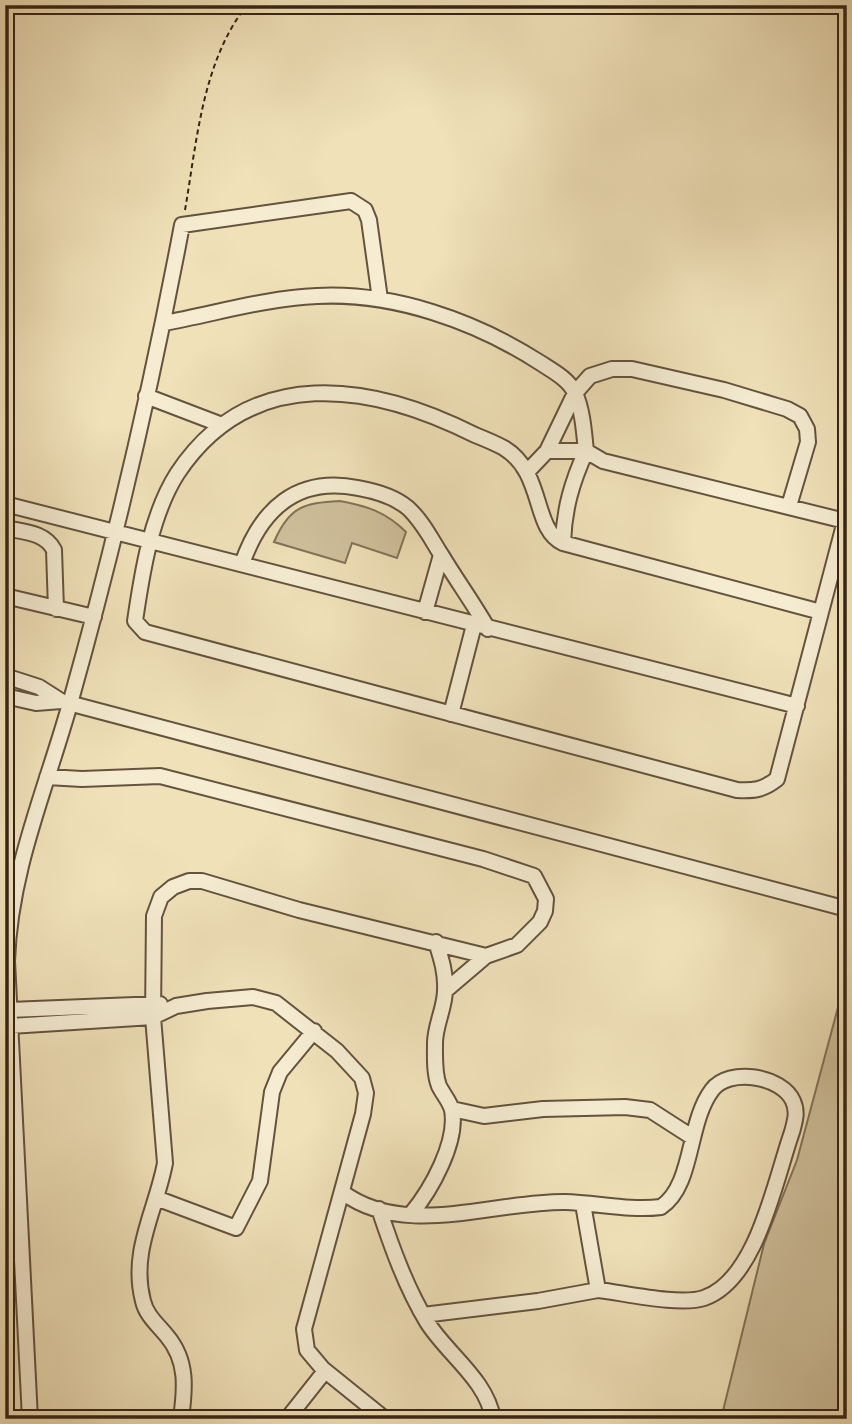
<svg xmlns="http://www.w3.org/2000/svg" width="852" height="1424" viewBox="0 0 852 1424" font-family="'IM FELL DW Pica',serif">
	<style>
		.green { fill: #d0c19d; stroke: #837259; stroke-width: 2 }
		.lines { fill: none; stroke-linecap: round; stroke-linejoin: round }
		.minor-casing { stroke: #64533e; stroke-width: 18 }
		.path { stroke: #362415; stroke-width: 2; stroke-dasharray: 5 3.5; stroke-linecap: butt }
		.minor { stroke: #f5ecd2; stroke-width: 14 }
	</style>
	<rect width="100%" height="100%" fill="#f0e1b9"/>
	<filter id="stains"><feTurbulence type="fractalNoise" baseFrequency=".00286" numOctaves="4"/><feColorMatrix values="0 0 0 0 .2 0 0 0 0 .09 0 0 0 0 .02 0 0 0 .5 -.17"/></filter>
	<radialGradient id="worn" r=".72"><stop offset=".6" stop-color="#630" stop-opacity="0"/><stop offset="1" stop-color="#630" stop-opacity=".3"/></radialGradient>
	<path class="green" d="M340,501C367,506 386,512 406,532L397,558L352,543L345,563L274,542C289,507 303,503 340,501Z
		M847,974V1419H721L764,1244L797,1160Z"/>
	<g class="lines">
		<defs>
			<path id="minor" d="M164,323C214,314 266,298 317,296C393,292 475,321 539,362C551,370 569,379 575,393C583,411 584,433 586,451L603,461L845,521L777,779C763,790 754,791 737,790L145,632L135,621C142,573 151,515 177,474C250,363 372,383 475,435C485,439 495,443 504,448C545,473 532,529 563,543L821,612
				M146,396L222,425
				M547,451H586C572,482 564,509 563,543
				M528,471L547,451L575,393L590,376L612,369H632L724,390L787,409L800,416L807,429L808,442L789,506
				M5,504L797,706
				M5,528C23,532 45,532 54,550L56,609
				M242,564C261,509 297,476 358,488C375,491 395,497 408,508C423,522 431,539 442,556C457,581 474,604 488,629
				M5,596L94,617
				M425,612L441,555
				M5,676L39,687L61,701L847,909
				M5,696L36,703L61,701
				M451,714L474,625
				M47,777L82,779L160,776L483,859L534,876L546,899L545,911L540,922L517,945L486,956L445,991
				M9,1010L160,1004
				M10,1026L153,1017L176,1006L207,1001L253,997L276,1003L337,1051L362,1078L366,1093L363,1114L304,1329L307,1350L323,1369L385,1419
				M452,1109L484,1116L543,1109L625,1107L650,1110L692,1137
				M342,1192C405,1239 493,1201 565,1202C597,1203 630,1211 661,1207C694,1185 687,1123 712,1090C729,1067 782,1076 793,1101C798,1112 795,1121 792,1132C775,1180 757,1280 704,1298C679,1306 625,1293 598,1290L583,1204
				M156,1198L236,1228L260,1181L272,1092L280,1072L314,1031
				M379,1209C392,1248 406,1287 427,1322C447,1354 487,1380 493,1419
				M411,1214C431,1190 458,1142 452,1110C450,1102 443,1094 439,1086C434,1073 435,1057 435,1043C435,1025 445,1008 445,990C446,973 441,958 436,942
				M423,1315L538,1301L598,1290
				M30,1419L7,961C10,869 47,787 71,700C115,543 152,384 182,225L351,201L365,210L369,220L380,299
				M181,1419C185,1389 188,1361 167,1336C158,1325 146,1315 143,1301C130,1251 156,1211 165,1163L153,1017L154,916L161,897L173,887L189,881H202L299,910L486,956
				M287,1419L325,1371"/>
		</defs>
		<use href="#minor" class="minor-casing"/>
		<path class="path" d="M185,210C197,141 202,62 247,5"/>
		<use href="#minor" class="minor"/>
	</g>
	<rect width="852" height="1424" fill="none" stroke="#f0e1b9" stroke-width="28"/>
	<rect x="7" y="7" width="838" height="1410" fill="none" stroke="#362415" stroke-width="3.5"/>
	<rect x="14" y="14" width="824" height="1396" fill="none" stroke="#362415" stroke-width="2"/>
	<rect width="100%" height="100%" filter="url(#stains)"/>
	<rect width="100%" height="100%" fill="url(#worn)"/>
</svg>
